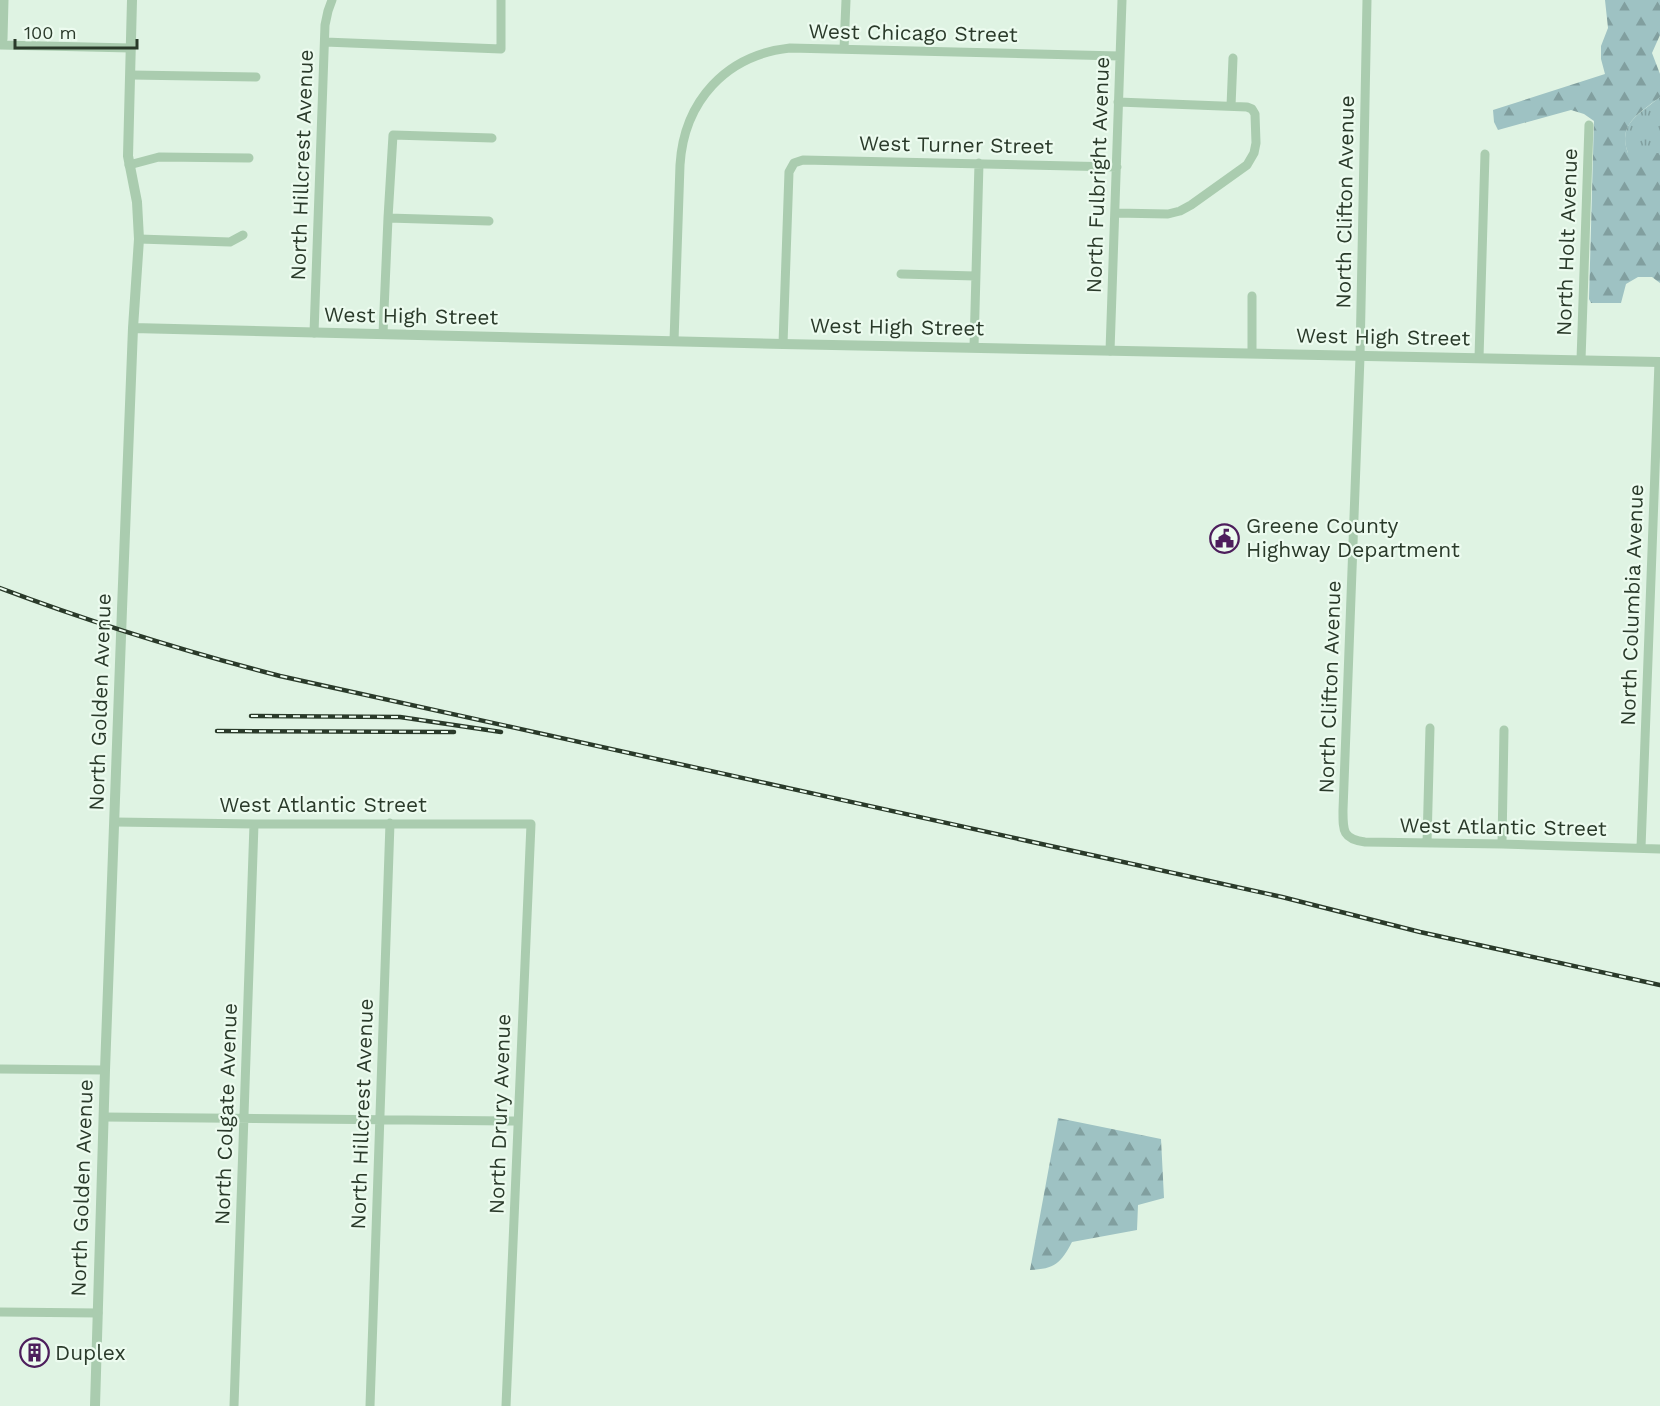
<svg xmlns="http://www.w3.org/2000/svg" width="1660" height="1406" viewBox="0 0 1660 1406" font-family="'Work Sans',sans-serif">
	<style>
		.grass { fill: url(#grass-tufts) }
		.forest { fill: url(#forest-firs) }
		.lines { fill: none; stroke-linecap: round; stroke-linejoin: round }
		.minor { stroke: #aaccaf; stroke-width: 9 }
		.tertiary { stroke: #aaccaf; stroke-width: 10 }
		.rail-casing { stroke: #2a3a2a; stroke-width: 4.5 }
		.rail { stroke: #ecfbef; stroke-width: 2; stroke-dasharray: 7; stroke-linecap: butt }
		.labels { text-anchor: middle; stroke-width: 4.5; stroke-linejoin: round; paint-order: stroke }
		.street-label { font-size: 21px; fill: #2a3a2a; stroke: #ecfbef }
		.poi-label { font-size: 21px; fill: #2a3a2a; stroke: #ecfbef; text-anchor: start }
	</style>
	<defs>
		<pattern id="grass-tufts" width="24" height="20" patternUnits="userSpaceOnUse" patternTransform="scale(1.5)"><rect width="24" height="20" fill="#9ec2c3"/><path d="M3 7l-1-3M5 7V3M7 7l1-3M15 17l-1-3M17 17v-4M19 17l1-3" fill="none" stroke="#819f9f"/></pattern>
		<pattern id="forest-firs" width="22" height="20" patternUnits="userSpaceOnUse" patternTransform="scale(1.5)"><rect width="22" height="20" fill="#9ec2c3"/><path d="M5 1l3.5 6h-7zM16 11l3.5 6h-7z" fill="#819f9f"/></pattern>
	</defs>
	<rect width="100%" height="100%" fill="#dff3e3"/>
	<path class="grass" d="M1660,97V153H1628C1617,123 1640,114 1660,97Z"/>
	<path class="forest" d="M1605,0H1660V35L1652,53L1660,74V97C1640,113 1617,124 1628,153H1660V283L1652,277H1638L1626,284L1621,303H1591L1589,299L1594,121L1584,114L1571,110L1498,130L1494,122L1493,110L1605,74L1601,59V46L1608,28Z
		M1058,1118L1161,1139L1164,1198L1138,1205L1137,1230L1072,1242C1061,1263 1055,1269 1030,1270Z"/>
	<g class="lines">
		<path class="minor" d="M1367,0L1360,357L1343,810C1343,830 1342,839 1365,842L1502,844L1660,849
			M325,42L501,49V0
			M0,45L131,48
			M0,45L3,39L4,0
			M844,49L846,0
			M131,75L256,77
			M1231,106L1233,58
			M129,165L159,157L249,158
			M1115,213L1168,214L1180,211L1191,205L1247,165L1254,153L1256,143L1255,114L1252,109L1247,107L1118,102
			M388,218L489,221
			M139,239L230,242L243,235
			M901,274L975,276
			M314,333L325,25L328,11L332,0
			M383,334L388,218L393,135L492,138
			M674,341L680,165C684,101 726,55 790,48L1120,56
			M783,344L789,172L794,163L803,160L1117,167
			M974,347L979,163
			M1110,351L1122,0
			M1252,353V296
			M1479,358L1485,154
			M1581,360L1589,125
			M115,822L254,824H531L506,1406
			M1427,843L1430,728
			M1502,844L1504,730
			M1641,848L1659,362
			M0,1069L105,1070
			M104,1117L518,1121
			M0,1312L98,1313
			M234,1406L254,824
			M370,1406L390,823"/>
		<path class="tertiary" d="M133,328L783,344L1660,362
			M95,1406L105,1070L122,609L133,328L139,239L137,202L128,156L132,0"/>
		<defs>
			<path id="rail" d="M0,588C93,623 184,651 280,676L1282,897L1420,932L1660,985
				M251,716L400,717L501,732
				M217,731L454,732"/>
		</defs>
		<use href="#rail" class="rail-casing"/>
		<use href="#rail" class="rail"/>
	</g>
	<defs>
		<symbol id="civic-ring" viewBox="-11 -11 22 22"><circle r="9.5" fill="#ecfbef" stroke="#4d1e5c" stroke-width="1.5"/><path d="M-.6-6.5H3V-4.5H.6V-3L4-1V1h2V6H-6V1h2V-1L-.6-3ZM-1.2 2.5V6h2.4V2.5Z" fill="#4d1e5c"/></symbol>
		<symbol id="building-ring" viewBox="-11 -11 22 22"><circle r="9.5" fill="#ecfbef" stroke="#4d1e5c" stroke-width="1.5"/><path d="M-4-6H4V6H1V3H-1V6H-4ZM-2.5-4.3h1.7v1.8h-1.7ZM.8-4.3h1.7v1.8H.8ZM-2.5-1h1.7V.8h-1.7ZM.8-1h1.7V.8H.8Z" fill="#4d1e5c"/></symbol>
	</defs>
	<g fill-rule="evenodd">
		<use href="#civic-ring" x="1208" y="522" width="33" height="33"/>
		<use href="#building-ring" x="18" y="1336" width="33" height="33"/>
	</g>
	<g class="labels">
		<g class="street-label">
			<text transform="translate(913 33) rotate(1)" y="7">West Chicago Street</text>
			<text transform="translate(956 145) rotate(1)" y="7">West Turner Street</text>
			<text transform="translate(302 165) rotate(-88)" y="7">North Hillcrest Avenue</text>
			<text transform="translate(1098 175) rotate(-88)" y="7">North Fulbright Avenue</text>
			<text transform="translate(1345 202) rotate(-89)" y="7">North Clifton Avenue</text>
			<text transform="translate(1567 242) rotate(-88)" y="7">North Holt Avenue</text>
			<text transform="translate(411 316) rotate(1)" y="7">West High Street</text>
			<text transform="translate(897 327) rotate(1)" y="7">West High Street</text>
			<text transform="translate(1383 337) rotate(1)" y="7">West High Street</text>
			<text transform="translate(1632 605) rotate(-88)" y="7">North Columbia Avenue</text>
			<text transform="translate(1330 687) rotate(-88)" y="7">North Clifton Avenue</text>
			<text transform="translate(100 702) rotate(-88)" y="7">North Golden Avenue</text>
			<text x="323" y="812">West Atlantic Street</text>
			<text transform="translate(1503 827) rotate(1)" y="7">West Atlantic Street</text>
			<text transform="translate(226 1114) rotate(-88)" y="7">North Colgate Avenue</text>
			<text transform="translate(362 1114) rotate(-88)" y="7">North Hillcrest Avenue</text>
			<text transform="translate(500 1114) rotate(-88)" y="7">North Drury Avenue</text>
			<text transform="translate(82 1188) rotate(-88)" y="7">North Golden Avenue</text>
		</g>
		<g class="poi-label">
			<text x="1246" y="533">Greene County<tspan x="1246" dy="24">Highway Department</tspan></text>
			<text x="55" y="1360">Duplex</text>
		</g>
	</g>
	<path d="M15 39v9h122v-9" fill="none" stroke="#2a3a2a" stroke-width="3"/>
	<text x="24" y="39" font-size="18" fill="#2a3a2a" stroke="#ecfbef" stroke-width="4.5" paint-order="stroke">100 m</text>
</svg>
